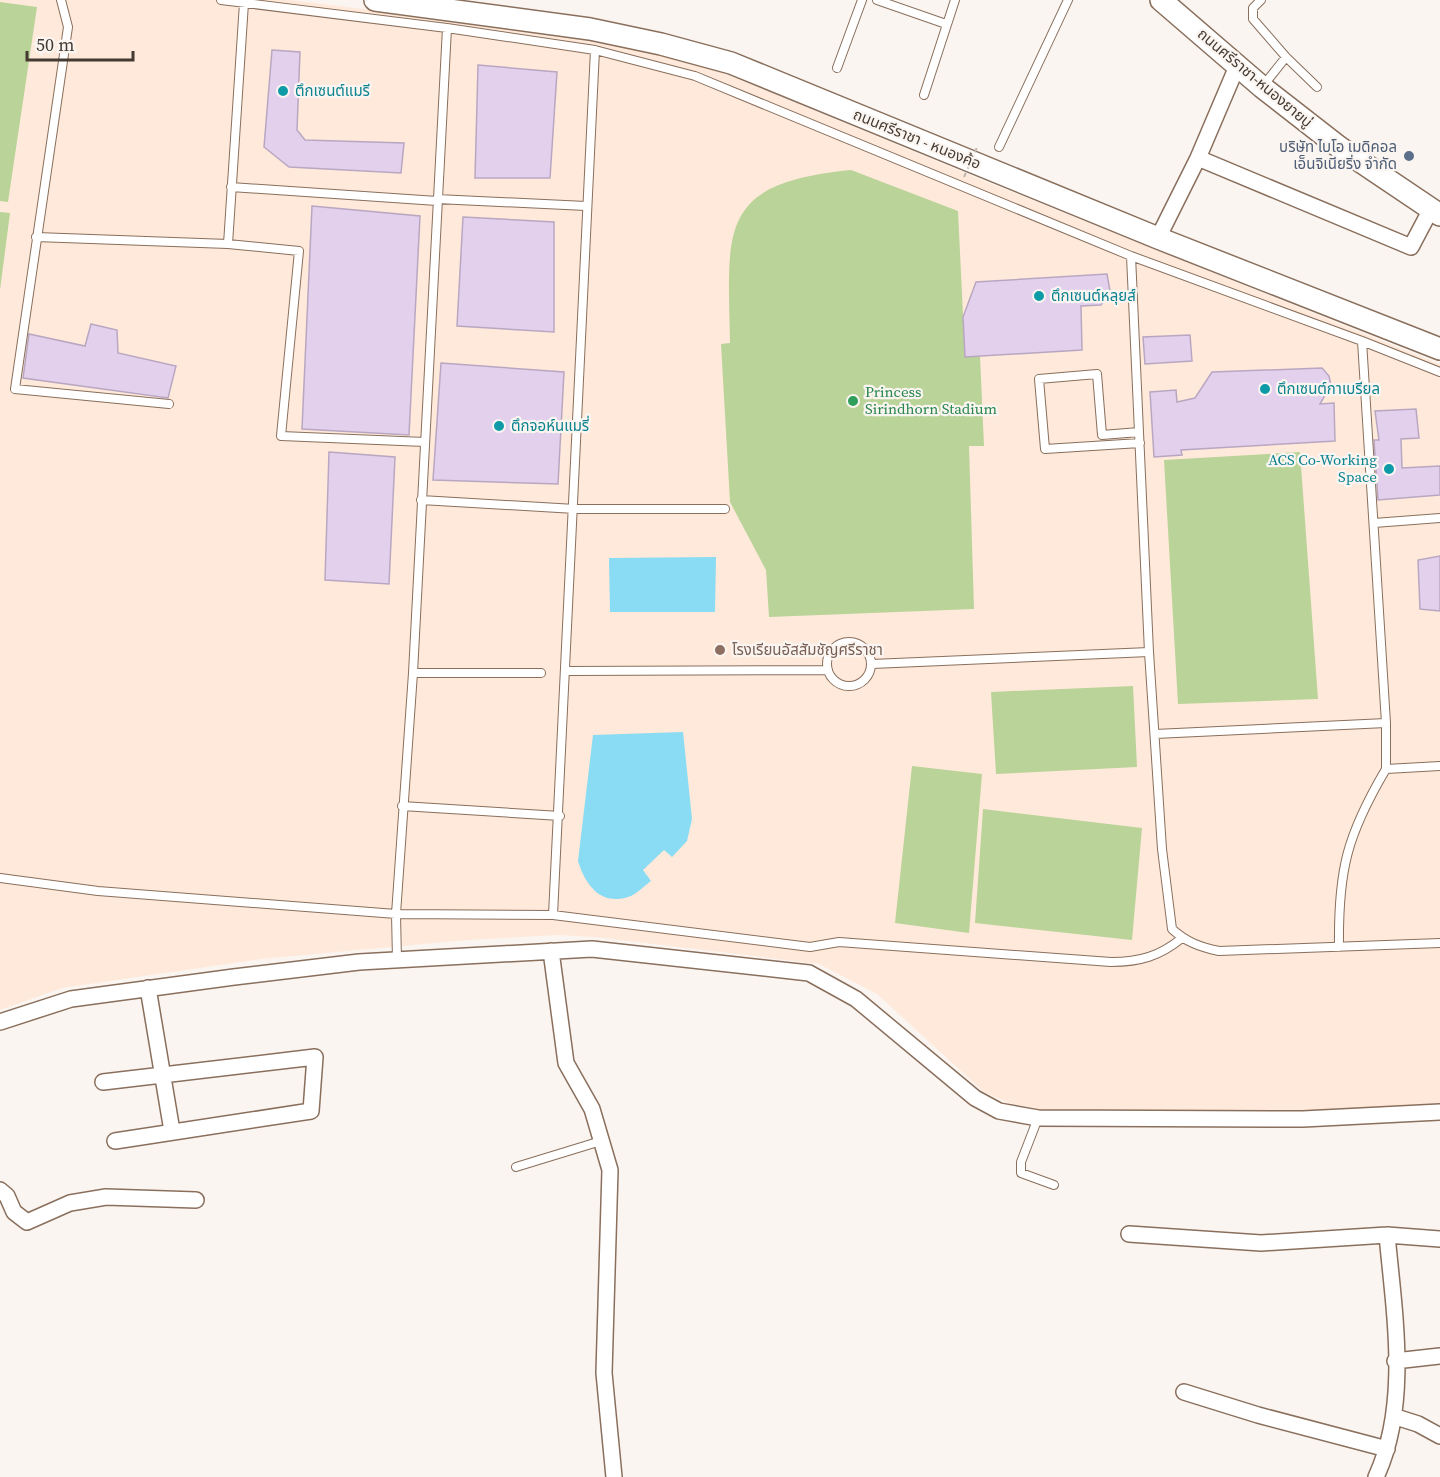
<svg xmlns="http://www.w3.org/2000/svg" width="1440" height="1477" viewBox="0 0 1440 1477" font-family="'Source Serif 4','Noto Sans Thai',serif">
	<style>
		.built { fill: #ffe9da }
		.green { fill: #bad398 }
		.water { fill: #89dcf3 }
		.building { fill: #e2d0ec; stroke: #b9a7c2; stroke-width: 1.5 }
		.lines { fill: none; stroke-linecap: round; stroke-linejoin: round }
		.service-casing { stroke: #896f5c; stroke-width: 10 }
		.minor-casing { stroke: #896f5c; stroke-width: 18 }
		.secondary-casing { stroke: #896f5c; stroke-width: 24 }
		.service { stroke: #fff; stroke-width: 8 }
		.minor { stroke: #fff; stroke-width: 15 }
		.secondary { stroke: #fff; stroke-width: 21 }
		.path-bridge { stroke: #beb6b0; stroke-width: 2; stroke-dasharray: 4.5 4.5; stroke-linecap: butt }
		.culture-dot { fill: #0f9aa8; stroke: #fbf5f1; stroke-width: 2 }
		.service-dot { fill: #5c6f8a; stroke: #fbf5f1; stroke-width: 2 }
		.leisure-dot { fill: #2e9e5b; stroke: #fbf5f1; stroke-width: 2 }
		.education-dot { fill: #8d6e63; stroke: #fbf5f1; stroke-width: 2 }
		.labels { text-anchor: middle; stroke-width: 4.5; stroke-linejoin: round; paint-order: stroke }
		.street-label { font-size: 15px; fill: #453a31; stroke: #fbf5f1 }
		.culture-label { font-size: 15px; fill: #0d838f; stroke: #fbf5f1; text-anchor: start }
		.service-label { font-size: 15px; fill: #4e5e75; stroke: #fbf5f1; text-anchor: end }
		.leisure-label { font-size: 15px; fill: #27864d; stroke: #fbf5f1; text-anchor: start }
		.education-label { font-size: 15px; fill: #785e54; stroke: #fbf5f1; text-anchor: start }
	</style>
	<rect width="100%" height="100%" fill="#fbf5f1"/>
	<path class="built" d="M0,0H291L577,36L697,62L972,176L1440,364V1105L1315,1112L1042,1110L1009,1103L984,1092L877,994L819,964L595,937L558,935L467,940L261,959L62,988L0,1010Z"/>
	<path class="green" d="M0,2L37,7L8,202L0,201Z
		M851,170L958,211L965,356H980L984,446H969L974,609L769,617L766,570L730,502L721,344L730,343C728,229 717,183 851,170Z
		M0,212L10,213L0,290Z
		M1300,452L1318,699L1178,704L1164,460Z
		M1133,686L1137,767L996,774L991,692Z
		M912,766L982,774L969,933L895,923Z
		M983,809L1142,828L1132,940L975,923Z"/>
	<path class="water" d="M716,557L715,612H610L609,558Z
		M683,732L692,819L687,841L672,857L664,850L643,870L651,881C645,885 636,895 628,897C600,906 585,884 578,861L593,735Z"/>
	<path class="building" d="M272,50L300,52L297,130L305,140L404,143L401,173L289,167L264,147Z
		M478,65L557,72L550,178H475Z
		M312,206L420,216L409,435L302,429Z
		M463,217L554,222V332L457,326Z
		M1107,274L1110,291L1101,305L1081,306L1082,350L965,357L963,317L976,282Z
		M91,324L117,330L118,353L176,366L168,398L23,378L29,334L85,346Z
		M1190,335L1192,361L1145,364L1143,337Z
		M441,363L564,372L558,484L433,480Z
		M1322,368L1329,376L1331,385L1320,404L1334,403L1335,441L1181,450L1182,455L1154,457L1150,392L1176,390L1177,402L1195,398L1212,372Z
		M1416,409L1419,438L1401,439L1402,468L1440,466V495L1378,500L1374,440H1379L1375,411Z
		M329,452L395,457L389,584L325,580Z
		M1440,556V611L1420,609L1418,560Z"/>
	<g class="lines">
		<defs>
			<path id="service" d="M61,0L68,27L15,389L169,404
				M221,0L447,28L595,50L695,76L1131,256L1362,341L1440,372
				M877,0L946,24
				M1261,0L1253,8V19L1286,57L1317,87
				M837,68L862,0
				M1263,86L1286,57
				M924,95L955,0
				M999,147L1068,0
				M231,187L437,201
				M437,199L586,206
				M36,237L228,244L299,251L281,436L425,442
				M228,244L244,3
				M1131,256L1149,652L1162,849L1172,929C1186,942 1200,947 1219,951L1440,943
				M1362,341L1386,723V769L1440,766
				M1139,432L1102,435L1097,374L1039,379L1045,449L1140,443
				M421,500L575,509H725
				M1374,523L1440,518
				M827 664a22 22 0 1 1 44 0a22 22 0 1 1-44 0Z
				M872,664L1149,652
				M567,671L828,670
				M413,673H541
				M1155,734L1386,723
				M402,806L560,816
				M0,878L98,891L396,914L553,915L810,947L839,942L1111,962C1140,962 1160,956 1182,938
				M553,915L595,50
				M1339,947C1338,870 1347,835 1386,769
				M397,960L396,914L413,673L447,28
				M1038,1118L1021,1162V1173L1054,1185
				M516,1167L601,1141"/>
			<path id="minor" d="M1198,158L1411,247L1431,209
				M1158,238L1198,158L1238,64
				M551,951L566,1063L592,1109L610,1170L604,1373L614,1477
				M148,988L172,1131
				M0,1022L71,999L234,977L359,962L592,949L809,973L856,999L975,1098L999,1111L1038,1118L1303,1119L1440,1112
				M103,1082L315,1057L311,1111L115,1141
				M0,1190L7,1196L14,1212L27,1222L70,1203L106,1197L196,1200
				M1129,1234L1261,1243L1387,1235
				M1395,1361L1440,1356
				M1184,1392L1258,1415L1387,1449
				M1396,1417L1418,1424L1440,1436
				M1376,1477C1410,1404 1394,1312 1387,1235L1440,1239"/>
			<path id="secondary" d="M375,0L590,29L661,44L731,63L1158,238L1440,349
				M1161,0L1262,87L1339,147L1440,215"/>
		</defs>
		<use href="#service" class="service-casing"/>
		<use href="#minor" class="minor-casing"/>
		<use href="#secondary" class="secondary-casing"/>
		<use href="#service" class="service"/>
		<use href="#minor" class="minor"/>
		<use href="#secondary" class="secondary"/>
		<path class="path-bridge" d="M964,177L978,145"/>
	</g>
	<g class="culture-dot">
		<circle cx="283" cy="91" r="6"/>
		<circle cx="1039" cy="296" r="6"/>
		<circle cx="1265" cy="389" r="6"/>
		<circle cx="499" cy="426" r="6"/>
		<circle cx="1389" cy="469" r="6"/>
	</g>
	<circle class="service-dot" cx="1409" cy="156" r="6"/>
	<circle class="leisure-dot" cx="853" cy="401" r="6"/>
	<circle class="education-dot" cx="720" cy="650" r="6"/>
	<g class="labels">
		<g class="street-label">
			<text transform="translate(1255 78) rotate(40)" y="5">ถนนศรีราชา-หนองยายบู่</text>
			<text transform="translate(917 139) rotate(22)" y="5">ถนนศรีราชา - หนองค้อ</text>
		</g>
		<g class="culture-label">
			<text x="295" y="96">ตึกเซนต์แมรี</text>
			<text x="1051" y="301">ตึกเซนต์หลุยส์</text>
			<text x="1277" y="394">ตึกเซนต์กาเบรียล</text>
			<text x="511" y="431">ตึกจอห์นแมรี่</text>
			<text x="1377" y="465" text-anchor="end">ACS Co-Working<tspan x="1377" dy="17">Space</tspan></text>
		</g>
		<g class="service-label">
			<text x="1397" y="152">บริษัท ไบโอ เมดิคอล<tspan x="1397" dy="17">เอ็นจิเนียริ่ง จำกัด</tspan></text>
		</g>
		<g class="leisure-label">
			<text x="865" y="397">Princess<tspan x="865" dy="17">Sirindhorn Stadium</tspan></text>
		</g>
		<g class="education-label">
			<text x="732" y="655">โรงเรียนอัสสัมชัญศรีราชา</text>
		</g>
	</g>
	<path d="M27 51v9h106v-9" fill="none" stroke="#453a31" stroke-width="3"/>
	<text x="36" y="51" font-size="18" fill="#453a31" stroke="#fbf5f1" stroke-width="4.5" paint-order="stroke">50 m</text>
</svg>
